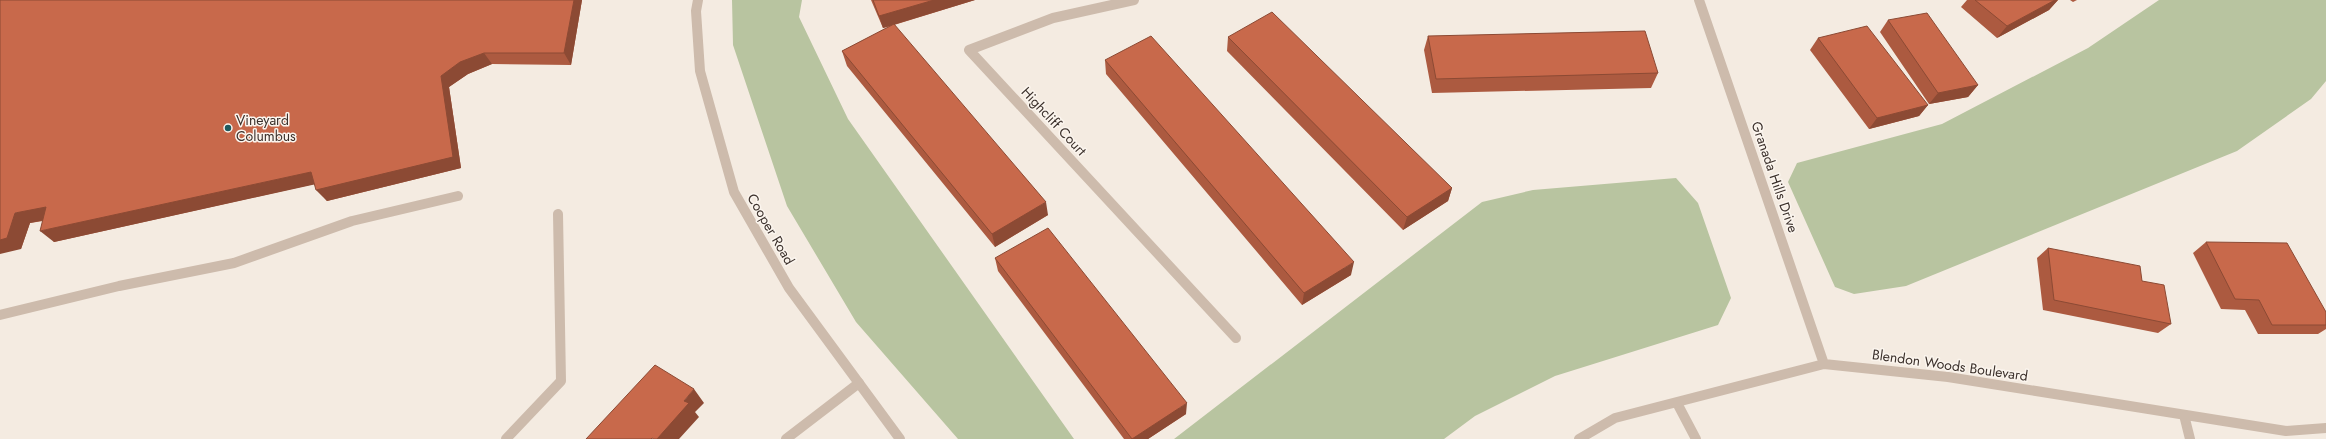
<svg xmlns="http://www.w3.org/2000/svg" width="2326" height="439" viewBox="0 0 2326 439" font-family="Jost,sans-serif">
	<style>
		.green { fill: #b8c4a0 }
		.lines { fill: none; stroke-linecap: round; stroke-linejoin: round }
		.service { stroke: #cdbbac; stroke-width: 10 }
		.minor { stroke: #cdbbac; stroke-width: 10 }
		.tertiary { stroke: #cdbbac; stroke-width: 10 }
		.wall { fill: #ac5a40 }
		.shaded-wall { fill: #8c4a34 }
		.building { fill: #c8694b; stroke: #8c4a34 }
		.poi-dot { fill: #1f5a5e; stroke: #fbf5ee; stroke-width: 1.5 }
		.labels { text-anchor: middle; stroke-width: 3; stroke-linejoin: round; paint-order: stroke }
		.poi-label { font-size: 14px; fill: #3b302b; stroke: #fbf5ee; text-anchor: start }
		.street-label { font-size: 14px; fill: #3b302b; stroke: #fbf5ee }
	</style>
	<rect width="100%" height="100%" fill="#f4ebe1"/>
	<path class="green" d="M732,0H802L799,17L848,119L1074,439H958L856,322L787,206L733,45Z
		M2159,0H2326V81L2311,99L2237,151L1906,286L1854,294L1835,287L1788,182L1797,163L1942,124L2088,48Z
		M1676,178L1698,203L1731,298L1718,325L1555,376L1475,416L1444,439H1174L1482,202L1533,190Z"/>
	<g class="lines">
		<path class="service" d="M0,315L119,286L234,263L352,221L458,196
			M1677,403L1696,439
			M506,439L561,381L558,214"/>
		<path class="minor" d="M1134,0L1053,18L969,50L1236,338
			M1699,0L1824,364
			M2184,415L2190,439
			M786,439L859,383
			M1579,439L1615,418L1824,364L1948,377L2286,431L2326,428"/>
		<path class="tertiary" d="M698,0L696,11L700,71L734,192L789,288L900,439"/>
	</g>
	<path class="wall" d="M0,0H582L571,65L492,64L468,74L449,87L461,168L327,201L314,184L54,242L43,221L30,223L21,249Z
		M871,0H975L894,25L1048,215L995,247L847,66L842,51L891,26L883,28Z
		M1967,0H2058L2049,10L1997,38L1961,7Z
		M2070,0H2077L2073,2Z
		M1888,20L1978,85L1968,97L1929,104L1880,32Z
		M1428,36L1658,73L1651,88L1432,93L1424,50Z
		M1228,37L1452,188L1448,201L1403,230L1227,51Z
		M1818,38L1928,105L1919,116L1869,129L1810,50Z
		M1105,60L1351,275L1302,305L1106,74Z
		M2206,242L2326,312V329L2318,334H2258L2245,310L2221,309L2193,253Z
		M2048,248L2142,281L2171,324L2158,333L2043,310L2037,258Z
		M995,258L1186,414L1148,439H1124L998,271Z"/>
	<path class="shaded-wall" d="M574,0H582L571,65L564,53Z
		M934,0H975L883,28L879,16Z
		M2055,0H2058L2049,10L1997,38L2007,26Z
		M484,53L492,64L468,74L449,87L461,168L327,201L316,190L441,76L460,62Z
		M1978,85L1968,97L1929,104L1938,93Z
		M1928,105L1919,116L1869,129L1877,118Z
		M311,172L321,183L54,242L40,231Z
		M1452,188L1448,201L1403,230L1407,217Z
		M1046,202L1048,215L995,247L992,234Z
		M46,207L60,217L30,223L21,249L0,254V240L15,213Z
		M1354,262L1351,275L1302,305L1304,293Z
		M694,389L704,403L695,412L699,417L679,439H657L684,401Z
		M1187,403L1186,414L1148,439H1132Z"/>
	<path class="building" d="M0,0H574L564,53H484L460,62L441,76L453,157L316,190L311,172L40,231L46,207L15,213L7,238L0,240Z
		M873,0H934L879,16Z
		M1975,0H2055L2007,26Z
		M1272,12L1452,188L1407,217L1228,37Z
		M1927,13L1978,85L1938,93L1888,20Z
		M894,24L1046,202L992,234L842,51Z
		M1867,26L1928,105L1877,118L1818,38Z
		M1645,31L1658,73L1436,79L1428,36Z
		M1151,36L1354,262L1304,293L1105,60Z
		M1048,228L1187,403L1132,439L995,258Z
		M2206,242L2287,243L2326,312V325H2272L2259,300L2235,299Z
		M2048,248L2140,266L2142,281L2164,285L2171,324L2054,300Z
		M655,365L694,389L684,401L689,403L657,439H654L652,438L651,439H586Z"/>
	<circle class="poi-dot" cx="228" cy="128" r="4"/>
	<g class="labels">
		<g class="poi-label">
			<text x="236" y="125">Vineyard<tspan x="236" dy="16">Columbus</tspan></text>
		</g>
		<g class="street-label">
			<text transform="translate(1054 121) rotate(47)" y="5">Highcliff Court</text>
			<text transform="translate(1775 177) rotate(71)" y="5">Granada Hills Drive</text>
			<text transform="translate(771 229) rotate(60)" y="5">Cooper Road</text>
			<text transform="translate(1950 365) rotate(8)" y="5">Blendon Woods Boulevard</text>
		</g>
	</g>
</svg>
